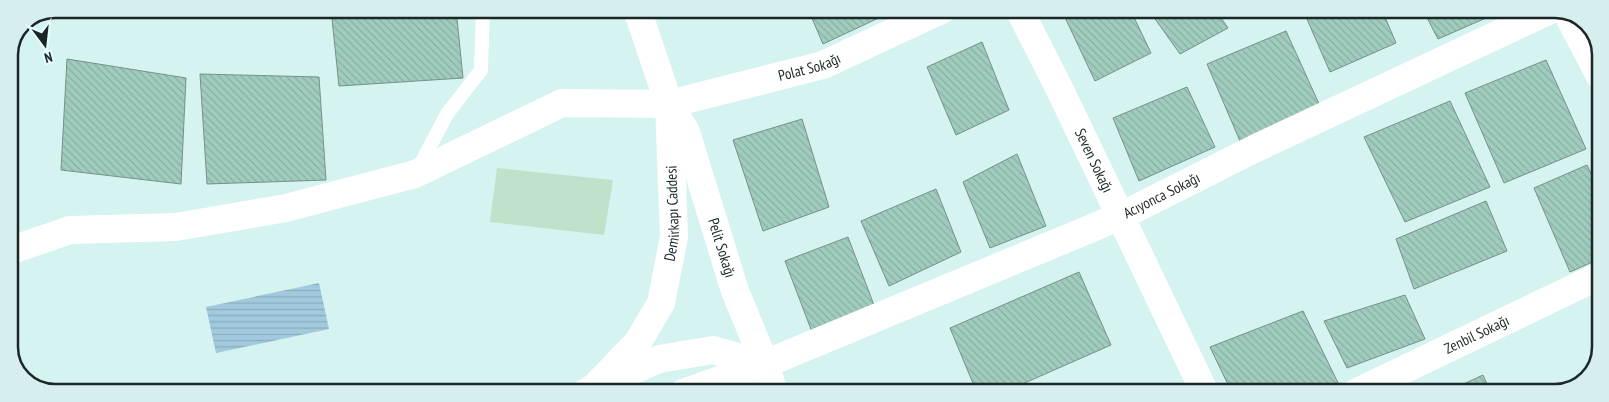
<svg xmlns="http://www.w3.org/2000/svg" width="1609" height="402" viewBox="0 0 1609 402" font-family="'PT Sans Narrow',sans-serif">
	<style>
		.green { fill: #c0e2ca }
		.water { fill: url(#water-rules) }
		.building { fill: url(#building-back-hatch); stroke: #769188 }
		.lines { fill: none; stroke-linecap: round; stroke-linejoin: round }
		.lane { stroke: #fff; stroke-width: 14 }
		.street { stroke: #fff; stroke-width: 28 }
		.secondary { stroke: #fff; stroke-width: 28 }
		.labels { text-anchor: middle; stroke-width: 4.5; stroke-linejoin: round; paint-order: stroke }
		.street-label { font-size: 15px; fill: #1b2727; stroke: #e6fffe }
		.rim { fill: none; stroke: #1b2727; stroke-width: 2.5 }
	</style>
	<defs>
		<pattern id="water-rules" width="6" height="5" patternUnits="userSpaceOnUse" patternTransform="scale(1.25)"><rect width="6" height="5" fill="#a2c9dd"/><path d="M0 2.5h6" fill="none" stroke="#8badbe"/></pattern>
		<pattern id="building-back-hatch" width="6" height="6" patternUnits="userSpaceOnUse" patternTransform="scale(1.25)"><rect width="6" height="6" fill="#a0ccbe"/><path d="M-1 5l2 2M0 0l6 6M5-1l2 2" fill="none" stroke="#89afa3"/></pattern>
	</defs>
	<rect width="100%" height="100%" fill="#d4f3f1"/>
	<path class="green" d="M497,168L613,180L604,235L490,222Z"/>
	<path class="water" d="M319,283L329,329L216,353L206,307Z"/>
	<path class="building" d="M331,9H456L463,78L339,86Z
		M808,9H898L823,44Z
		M1061,9H1130L1151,53L1095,81Z
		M1148,9H1215L1228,28L1180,54Z
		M1303,10H1382L1396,43L1330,72Z
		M1423,10H1501L1502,11L1438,39Z
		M1286,31L1320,106L1240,141L1207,64Z
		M982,42L1009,110L956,135L927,67Z
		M67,59L186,78L181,184L61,170Z
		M1546,60L1586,149L1504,183L1465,93Z
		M200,74L319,77L326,180L207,184Z
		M1187,87L1215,147L1139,181L1113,118Z
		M1450,101L1490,187L1405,222L1364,137Z
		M802,119L829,207L763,231L733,140Z
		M1017,154L1046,226L990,248L963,182Z
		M1587,165L1600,193L1599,259L1570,272L1534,188Z
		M936,189L961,252L889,286L861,221Z
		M1486,201L1507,251L1414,289L1396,239Z
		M848,237L874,305L812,332L785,261Z
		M1079,272L1111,345L1002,393H977L950,328Z
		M1405,295L1425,339L1347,368L1324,321Z
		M1303,311L1342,391L1338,393H1232L1210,347Z
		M1483,375L1491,393H1444Z
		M1151,385L1156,393H1135Z"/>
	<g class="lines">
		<path class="lane" d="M418,169L447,114L481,70L483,9"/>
		<g class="street">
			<path id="s1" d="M1019,9L1061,92L1205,393"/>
			<path d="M1566,11L1600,76"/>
			<path id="s2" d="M669,104L686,132L735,291L765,364L774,393"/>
			<path id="s3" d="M9,251L70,230L176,227L286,208L415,174L562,103L669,104L823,65L943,9"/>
			<path d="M595,387L659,359L713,350L765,364"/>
			<path id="s4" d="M683,393L765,364L1121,216L1256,148L1550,10"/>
			<path id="s5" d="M1355,393L1599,276"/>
		</g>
		<path class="secondary" id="s6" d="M585,393L595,387L638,342L661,303L674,237L669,104L637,9"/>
	</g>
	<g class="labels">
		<g class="street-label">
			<text dy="5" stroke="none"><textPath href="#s3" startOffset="831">Polat Sokağı</textPath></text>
			<text dy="5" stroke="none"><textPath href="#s1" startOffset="169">Seven Sokağı</textPath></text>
			<text dy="5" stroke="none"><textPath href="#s4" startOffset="518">Acıyonca Sokağı</textPath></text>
			<text dy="5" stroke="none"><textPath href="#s6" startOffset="210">Demirkapı Caddesi</textPath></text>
			<text dy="5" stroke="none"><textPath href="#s2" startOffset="154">Pelit Sokağı</textPath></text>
			<text dy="5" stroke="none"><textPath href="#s5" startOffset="135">Zenbil Sokağı</textPath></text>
		</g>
	</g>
	<path d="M0 0H1609V402H0ZM55 18H1555A37 37 0 0 1 1592 55V347A37 37 0 0 1 1555 384H55A37 37 0 0 1 18 347V55A37 37 0 0 1 55 18Z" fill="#d6eeed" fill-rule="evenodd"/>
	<path class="rim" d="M55 18H1555A37 37 0 0 1 1592 55V347A37 37 0 0 1 1555 384H55A37 37 0 0 1 18 347V55A37 37 0 0 1 55 18Z"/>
	<g transform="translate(45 45) rotate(165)" stroke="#e6fffe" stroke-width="4" paint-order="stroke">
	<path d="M0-4L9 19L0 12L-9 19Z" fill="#1b2727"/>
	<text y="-8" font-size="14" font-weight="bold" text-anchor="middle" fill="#1b2727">N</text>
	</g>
</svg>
